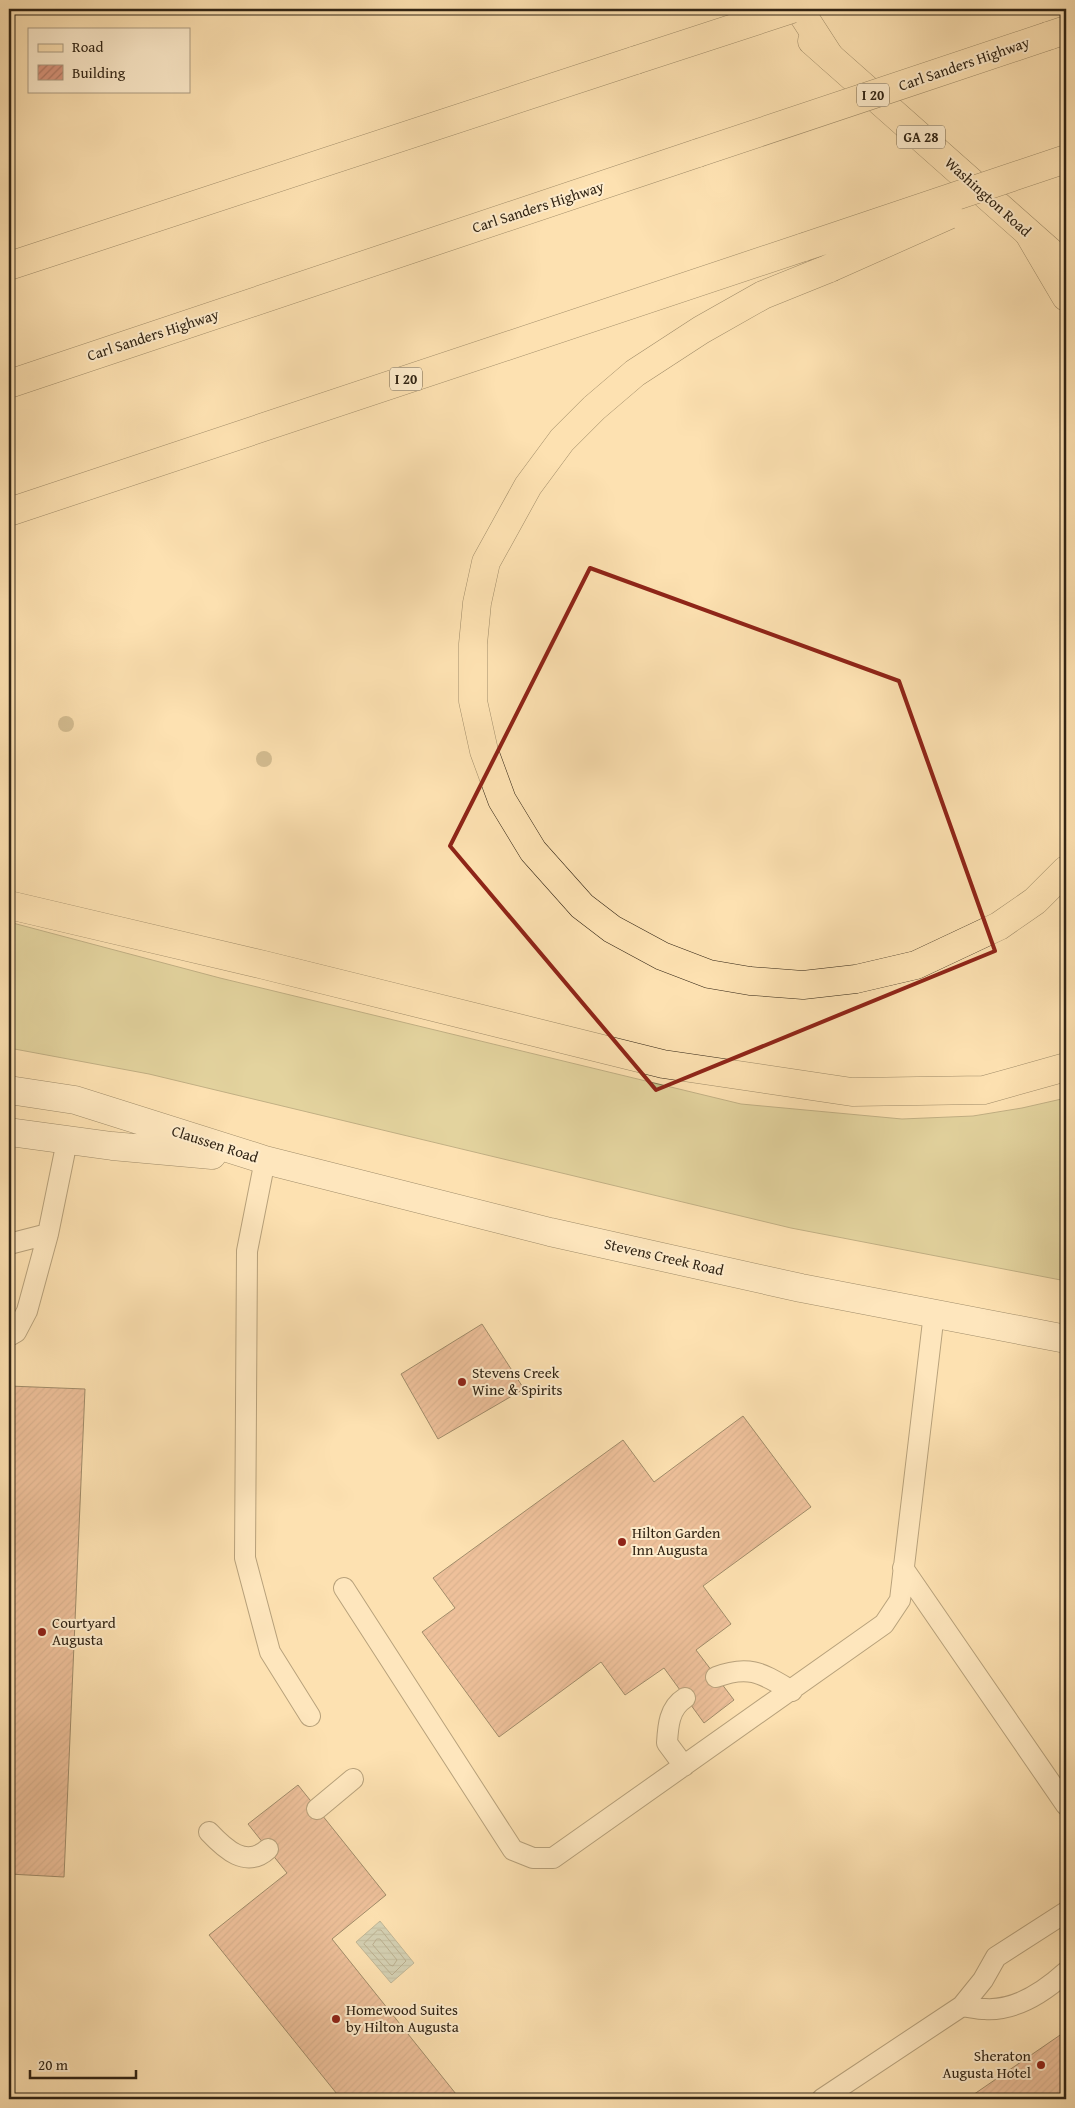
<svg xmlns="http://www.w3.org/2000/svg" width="1075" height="2108" viewBox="0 0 1075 2108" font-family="'Gentium Book Plus',serif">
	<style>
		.grass { fill: #c4c288; stroke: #7a734e }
		.water { fill: url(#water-rules); stroke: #757f75 }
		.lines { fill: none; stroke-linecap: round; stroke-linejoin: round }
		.shore { stroke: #6a7064; stroke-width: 1 }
		.building { fill: url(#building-hatch); stroke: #312414 }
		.lane-casing { stroke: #64533b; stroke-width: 22 }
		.secondary-casing { stroke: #312414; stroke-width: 29 }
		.primary-casing { stroke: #312414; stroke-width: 29 }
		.highway-casing { stroke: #312414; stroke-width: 29 }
		.lane { stroke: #feeccc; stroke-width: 20 }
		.secondary { stroke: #feeccc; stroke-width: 28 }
		.primary { stroke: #fde1b1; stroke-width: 28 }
		.highway { stroke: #fde1b1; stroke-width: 28 }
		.highway-bridge-casing { stroke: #312414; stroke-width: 29; stroke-linecap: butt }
		.highway-bridge { stroke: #fde1b1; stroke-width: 28 }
		.tree { fill: #a5936e }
		.marked { fill: none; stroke: #8f2418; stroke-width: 4; stroke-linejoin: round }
		.poi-dot { fill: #8f2418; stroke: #feeccc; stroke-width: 2 }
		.labels { text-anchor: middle; stroke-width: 4; stroke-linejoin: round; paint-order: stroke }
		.shield { fill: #feeccc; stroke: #6e604b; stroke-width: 1 }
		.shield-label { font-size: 14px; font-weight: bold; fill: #312414 }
		.street-label { font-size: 15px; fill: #312414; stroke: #feeccc }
		.poi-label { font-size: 15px; fill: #312414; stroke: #feeccc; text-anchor: start }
	</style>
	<defs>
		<pattern id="water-rules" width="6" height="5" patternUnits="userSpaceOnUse" patternTransform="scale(1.25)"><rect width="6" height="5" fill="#a2bbb5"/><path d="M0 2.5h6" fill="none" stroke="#859892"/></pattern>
		<pattern id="building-hatch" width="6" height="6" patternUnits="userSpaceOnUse" patternTransform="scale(1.25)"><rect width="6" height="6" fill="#db977f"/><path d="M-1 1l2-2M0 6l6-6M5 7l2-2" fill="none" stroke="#b27b67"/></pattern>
	</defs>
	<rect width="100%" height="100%" fill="#fde1b1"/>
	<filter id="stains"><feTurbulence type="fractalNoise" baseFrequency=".004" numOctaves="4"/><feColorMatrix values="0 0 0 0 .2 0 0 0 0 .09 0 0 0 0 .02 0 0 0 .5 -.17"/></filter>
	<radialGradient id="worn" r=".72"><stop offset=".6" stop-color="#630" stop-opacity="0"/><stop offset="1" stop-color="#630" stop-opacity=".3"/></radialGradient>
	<path class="grass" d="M9,922L220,978L741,1104L902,1119L973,1116L1022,1108L1066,1098V1281L791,1228L149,1074L9,1048Z"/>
	<path class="water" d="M380,1921L414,1963L391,1983L356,1942Z"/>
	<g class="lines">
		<path class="shore" d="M378,1930H381L406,1961L392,1975L364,1944Z
			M377,1939H380L397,1960L393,1966L390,1965L373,1945Z"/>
	</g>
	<path class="building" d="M482,1324L524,1389L438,1439L401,1374Z
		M9,1386L85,1389L64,1877L9,1874Z
		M743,1416L811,1507L703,1586L731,1624L696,1650L734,1700L704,1723L664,1668L625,1695L601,1662L499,1737L422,1632L455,1608L433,1578L623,1440L654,1482Z
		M298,1785L386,1895L332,1939L460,2099H341L209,1935L287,1873L248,1824Z
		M1066,2031V2099H967Z"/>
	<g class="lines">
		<defs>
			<path id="lane" d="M265,1160L247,1251L245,1558L270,1652L310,1716
				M9,1244L48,1234
				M9,1336L16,1332L27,1311L48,1234L67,1141
				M903,1568L1066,1805
				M344,1588L513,1850L533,1858H553L884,1624L900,1600L934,1313
				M716,1677C750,1664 763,1674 792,1691
				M684,1766L667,1743C668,1726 669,1708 685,1698
				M317,1809L353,1779
				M209,1832C225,1849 246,1869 268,1849
				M962,2006C970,2007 978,2009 985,2009C1015,2011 1045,1991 1066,1972
				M822,2099L962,2006L983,1980L996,1957L1066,1912"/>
			<path id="secondary" d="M9,1090L75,1100L265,1160L550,1232L801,1288L1066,1339
				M9,1132L112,1146L212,1155"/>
			<path id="primary" d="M812,41L1066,266"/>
			<path id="highway" d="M799,9L830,57
				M1048,36L1066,30
				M1029,234L1066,297
				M9,266L636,60
				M830,268L763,295L701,330L635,373L594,408L562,440L528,486L486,562L477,603L473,644V701L484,751L502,800L533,851L582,906L612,929L662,956L709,974L750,981L803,985L856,979L916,965L999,926L1035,901L1066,870
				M9,384L698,153
				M9,512L804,247
				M9,905L264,965L663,1064L852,1092L984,1090L1066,1067"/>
		</defs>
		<use href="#lane" class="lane-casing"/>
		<use href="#secondary" class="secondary-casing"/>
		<use href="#primary" class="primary-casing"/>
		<use href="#highway" class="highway-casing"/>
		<use href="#lane" class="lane"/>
		<use href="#secondary" class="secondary"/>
		<use href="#primary" class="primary"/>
		<use href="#highway" class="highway"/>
		<defs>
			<path id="highway-bridge" d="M636,60L792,9
				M698,153L1048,36
				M804,247L1066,159
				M830,268L949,215"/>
		</defs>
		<use href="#highway-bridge" class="highway-bridge-casing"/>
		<use href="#highway-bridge" class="highway-bridge"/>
	</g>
	<g class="tree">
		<circle cx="66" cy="724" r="8"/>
		<circle cx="264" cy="759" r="8"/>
	</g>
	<path d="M0 0H1075V2108H0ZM590,568L899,681L995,951L656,1090L450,846Z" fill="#fde1b1" fill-opacity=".55" fill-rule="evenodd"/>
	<path class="marked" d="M590,568L899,681L995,951L656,1090L450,846Z"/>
	<g class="poi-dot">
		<circle cx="462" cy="1382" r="5"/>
		<circle cx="622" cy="1542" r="5"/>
		<circle cx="42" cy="1632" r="5"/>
		<circle cx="336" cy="2019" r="5"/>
		<circle cx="1041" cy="2065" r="5"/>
	</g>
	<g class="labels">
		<g class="shield">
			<rect x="857" y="83.5" width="32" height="23" rx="4"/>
			<rect x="897" y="125.5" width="48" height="23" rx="4"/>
			<rect x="390" y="367.5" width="32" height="23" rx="4"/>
		</g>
		<g class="shield-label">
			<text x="873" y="100">I 20</text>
			<text x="921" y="142">GA 28</text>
			<text x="406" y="384">I 20</text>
		</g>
		<g class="street-label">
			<text transform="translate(964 64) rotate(-19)" y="5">Carl Sanders Highway</text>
			<text transform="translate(988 197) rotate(42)" y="5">Washington Road</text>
			<text transform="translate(538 207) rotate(-18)" y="5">Carl Sanders Highway</text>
			<text transform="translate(153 335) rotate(-18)" y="5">Carl Sanders Highway</text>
			<text transform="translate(215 1144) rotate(18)" y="5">Claussen Road</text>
			<text transform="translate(664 1257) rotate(13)" y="5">Stevens Creek Road</text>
		</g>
		<g class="poi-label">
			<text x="472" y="1378">Stevens Creek<tspan x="472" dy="17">Wine &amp; Spirits</tspan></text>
			<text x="632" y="1538">Hilton Garden<tspan x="632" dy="17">Inn Augusta</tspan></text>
			<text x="52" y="1628">Courtyard<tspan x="52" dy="17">Augusta</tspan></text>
			<text x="346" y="2015">Homewood Suites<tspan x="346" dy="17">by Hilton Augusta</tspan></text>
			<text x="1031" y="2061" text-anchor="end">Sheraton<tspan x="1031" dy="17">Augusta Hotel</tspan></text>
		</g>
	</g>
	<rect width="1075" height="2108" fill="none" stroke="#fde1b1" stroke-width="30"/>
	<rect x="10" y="10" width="1055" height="2088" fill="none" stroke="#312414" stroke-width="2.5"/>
	<rect x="15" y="15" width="1045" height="2078" fill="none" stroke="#312414"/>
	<rect x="28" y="28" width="162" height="65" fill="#feeccc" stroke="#ac9c82"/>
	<rect x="38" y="44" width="25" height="8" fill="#fde1b1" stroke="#ac9c82"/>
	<text x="72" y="52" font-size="15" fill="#312414">Road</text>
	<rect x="38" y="65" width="25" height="15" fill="url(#building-hatch)" stroke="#ac9c82"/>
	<text x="72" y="78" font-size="15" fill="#312414">Building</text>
	<path d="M30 2070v8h106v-8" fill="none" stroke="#312414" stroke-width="2.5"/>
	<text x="38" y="2070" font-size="15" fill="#312414" stroke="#feeccc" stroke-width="4" paint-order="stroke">20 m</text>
	<rect width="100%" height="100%" filter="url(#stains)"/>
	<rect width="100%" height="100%" fill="url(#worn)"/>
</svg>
